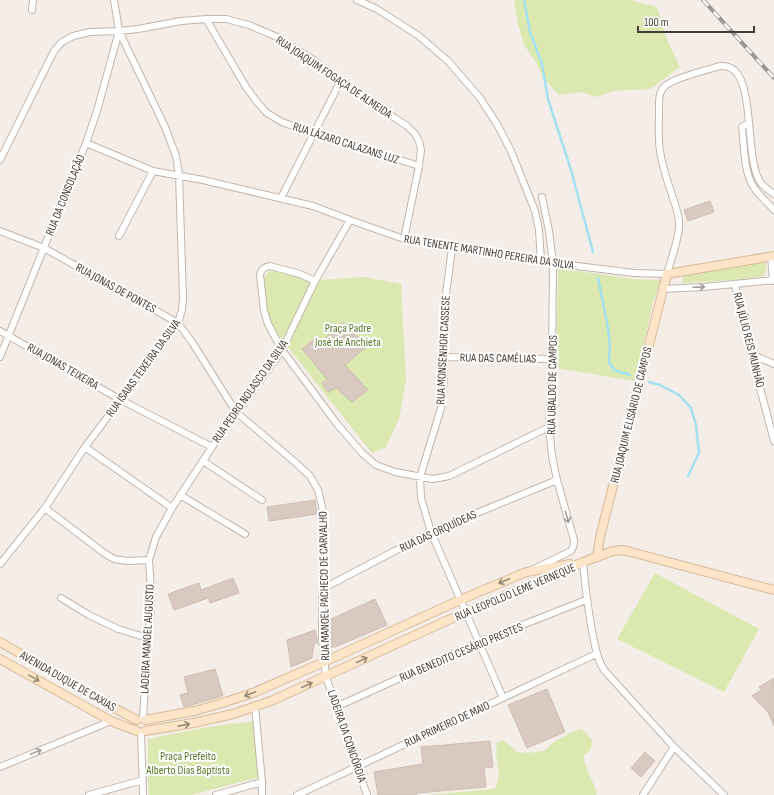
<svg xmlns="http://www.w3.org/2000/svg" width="774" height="795" viewBox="0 0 774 795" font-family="'Sofia Sans Condensed',sans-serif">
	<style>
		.green { fill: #dbe8b0 }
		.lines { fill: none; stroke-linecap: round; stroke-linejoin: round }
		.stream { stroke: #a4e1f0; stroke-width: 2.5 }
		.building { fill: #d8cac0; stroke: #d0bdb0 }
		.street-casing { stroke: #c2b6ad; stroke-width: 8 }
		.secondary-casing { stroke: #d7b999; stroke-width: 10 }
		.street { stroke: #fff; stroke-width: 6 }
		.secondary { stroke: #fee5c7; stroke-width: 8 }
		.rail-casing { stroke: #979797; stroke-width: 4 }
		.rail { stroke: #fff; stroke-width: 2.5; stroke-dasharray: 8; stroke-linecap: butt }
		.oneway { stroke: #a39e9a }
		.oneway2 { stroke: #998977 }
		.labels { text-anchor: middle; stroke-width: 4; stroke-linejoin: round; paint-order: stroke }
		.street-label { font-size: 12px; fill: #473d36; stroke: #fff }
		.park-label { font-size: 12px; fill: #587929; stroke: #fff }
	</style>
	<rect width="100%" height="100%" fill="#f4ede8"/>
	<path class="green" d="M514,0H630L657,7L667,40L680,67L650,89L613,91L596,97L582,92L559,95L544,79L535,61L523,43L518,23Z
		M759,262L765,263L767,268L764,276L737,280L682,283L684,272Z
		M558,268L633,279L661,280L653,302L635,381L556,368Z
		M270,271L278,272L320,280L363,277L401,284L406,380L399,419L386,447L372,453L272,327C269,318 261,284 265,276C266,274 268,272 270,271Z
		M655,573L759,629L724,692L617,639Z
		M254,721L260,777L191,795H149L148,780V739L202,728Z
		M582,729L592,740L591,750L583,756L586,767L597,792L596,795H427L485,790L496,788L499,776L496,753L497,743L503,740L511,746L517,752L527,753L544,751L554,742L570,733Z"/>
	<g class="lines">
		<path class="stream" d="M524,0L530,32L542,64L548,99L571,170L593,252
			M598,278L607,322L610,344L609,362L614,370L630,375
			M649,382L660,385L679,395L691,408L696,425L699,453L688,476"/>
	</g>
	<path class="building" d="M710,201L714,212L688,221L684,210Z
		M343,322L367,346L345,365L368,390L352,402L336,388L328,392L322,383L327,379L302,349L317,337L322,341Z
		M315,500L317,514L269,521L267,507Z
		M233,578L239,593L210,603L208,598L174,610L168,594L199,583L201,590Z
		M375,599L387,625L335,647H330L327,644L326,636L329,620Z
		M315,630L318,642L314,644L312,658L291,667L287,640Z
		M215,669L223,696L184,707L180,695L188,693L184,677Z
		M774,678V726L768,712L752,696L761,690L759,687Z
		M547,689L565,732L527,748L508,705Z
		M490,741L493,767L484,768L486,787L417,793V794L413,795H378L374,772L423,764L421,747Z
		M645,752L655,761L641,777L631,768Z"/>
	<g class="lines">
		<defs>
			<path id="street" d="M357,0L377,9L419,36L448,61L480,98L497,124L511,151L535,211L539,230L541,261
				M32,10L33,0
				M206,19L246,87L257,102L267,113L282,122L314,134L344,142L419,166
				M749,124L745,125L742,127C744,145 744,172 753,186C758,195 767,202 774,210
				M86,143L153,171L203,180L313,206L350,220L404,239L431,244L553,263L634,273L667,274C671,260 678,241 679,227C680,217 676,207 673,198C668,183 662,166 660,151C658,138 659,125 659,112C659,103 658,92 665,86C672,79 702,71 713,68C718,66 725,65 731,68C755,81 745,155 759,180C762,186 768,190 774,194
				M0,160L54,51L62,42L73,36L90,32L119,31L138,29L181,21L206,19H226L249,25L277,37L315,61L340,82L407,126L415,134L419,141L421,150L419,166L404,239
				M281,198L340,82
				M0,231L44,248L178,323L192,342L236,412L296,463L310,476L318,490L322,506L325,529L322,589V636L326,677L367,795
				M119,236L153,171
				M452,248L444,310V379L441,408L420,477L421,498L431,532L503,698
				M771,256L773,281
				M315,281L300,274L270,266C264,267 261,269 260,275L264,311L268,324L282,350L337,424L362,453L376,465L395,472L433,479L449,476L549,427
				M735,285L751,354L774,441
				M662,289L704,287L774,280
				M0,331L121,400L212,447
				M751,354L774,364
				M0,357L86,143L97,111L119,31
				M445,357L552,359
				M85,447L172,508
				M203,461L262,500
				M180,495L245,534
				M45,508L104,553L114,559L127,561L149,560
				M583,562C585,586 588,608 592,631C595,644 596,658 604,670L674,747L724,795
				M0,564L45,508L85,447L178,323L182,310L183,298L179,175L176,156L165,127L119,31L114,0
				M534,569L571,551C574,547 574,544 574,540L557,480L552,456L549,427L552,359L553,263L549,231L542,197
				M322,589L431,532L557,480
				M61,598L89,615L118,629L148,638
				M255,706L262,782V795
				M336,707L479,642L586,600
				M143,719L148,638L151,608V592L149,560L156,537L172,508L212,447L282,350L315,281L350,220
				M141,732L143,795
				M0,767L111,721
				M89,795L143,780
				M216,795L262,782
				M297,795L596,654
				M643,795L674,747"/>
			<path id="secondary" d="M597,557L600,537L667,274L774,256
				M0,642L112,707L137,720
				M0,659L111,721L137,731
				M145,720L194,711L219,704L253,693L324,662L460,600L519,575L527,572L570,564
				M145,731L193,723L233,714L271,701L466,612L583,562L613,551L622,550L631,552L774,590"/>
		</defs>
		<use href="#street" class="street-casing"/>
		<use href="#secondary" class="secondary-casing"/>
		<use href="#street" class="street"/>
		<use href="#secondary" class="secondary"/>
		<defs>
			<path id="rail" d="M703,0L774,78"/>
		</defs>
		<use href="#rail" class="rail-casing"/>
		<use href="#rail" class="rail"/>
	</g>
	<defs><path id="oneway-shaft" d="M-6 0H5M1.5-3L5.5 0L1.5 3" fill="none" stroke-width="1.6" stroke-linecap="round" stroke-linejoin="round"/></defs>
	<g class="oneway">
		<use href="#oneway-shaft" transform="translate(699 287) rotate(-2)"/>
		<use href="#oneway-shaft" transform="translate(567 517) rotate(74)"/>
		<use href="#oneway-shaft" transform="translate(36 752) rotate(-22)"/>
	</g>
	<g class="oneway2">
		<use href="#oneway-shaft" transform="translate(504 581) rotate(157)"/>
		<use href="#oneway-shaft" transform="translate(362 660) rotate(-25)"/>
		<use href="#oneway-shaft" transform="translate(34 678) rotate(29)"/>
		<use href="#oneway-shaft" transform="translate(307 685) rotate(-24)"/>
		<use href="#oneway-shaft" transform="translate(250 694) rotate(159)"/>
		<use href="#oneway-shaft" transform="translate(184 725) rotate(-11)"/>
	</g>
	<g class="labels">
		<g class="street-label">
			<text transform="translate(334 77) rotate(34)" y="4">RUA JOAQUIM FOGAÇA DE ALMEIDA</text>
			<text transform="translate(346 143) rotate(18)" y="4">RUA LÁZARO CALAZANS LUZ</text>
			<text transform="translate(65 195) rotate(-68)" y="4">RUA DA CONSOLAÇÃO</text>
			<text transform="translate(489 252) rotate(9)" y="4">RUA TENENTE MARTINHO PEREIRA DA SILVA</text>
			<text transform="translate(116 288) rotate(29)" y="4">RUA JONAS DE PONTES</text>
			<text transform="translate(749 340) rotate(76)" y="4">RUA JÚLIO REIS MUNHÃO</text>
			<text transform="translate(443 350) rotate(-87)" y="4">RUA MONSENHOR CASSESE</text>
			<text transform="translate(498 358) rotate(1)" y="4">RUA DAS CAMÉLIAS</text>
			<text transform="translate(63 366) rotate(30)" y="4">RUA JONAS TEIXEIRA</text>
			<text transform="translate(143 368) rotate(-54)" y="4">RUA ISAIAS TEIXEIRA DA SILVA</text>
			<text transform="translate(552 385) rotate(-89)" y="4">RUA UBALDO DE CAMPOS</text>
			<text transform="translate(250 391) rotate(-55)" y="4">RUA PEDRO NOLASCO DA SILVA</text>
			<text transform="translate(631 415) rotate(-76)" y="4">RUA JOAQUIM ELISÁRIO DE CAMPOS</text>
			<text transform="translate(438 531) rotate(-25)" y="4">RUA DAS ORQUÍDEAS</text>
			<text transform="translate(324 586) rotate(-91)" y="4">RUA MANOEL PACHECO DE CARVALHO</text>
			<text transform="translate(515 592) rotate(-23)" y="4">RUA LEOPOLDO LEME VERNEQUE</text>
			<text transform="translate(147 639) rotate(-87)" y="4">LADEIRA MANOEL AUGUSTO</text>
			<text transform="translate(461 652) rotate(-23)" y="4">RUA BENEDITO CESÁRIO PRESTES</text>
			<text transform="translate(68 681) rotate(30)" y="4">AVENIDA DUQUE DE CAXIAS</text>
			<text transform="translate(447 724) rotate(-25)" y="4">RUA PRIMEIRO DE MAIO</text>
			<text transform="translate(347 736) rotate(71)" y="4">LADEIRA DA CONCÓRDIA</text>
		</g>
		<g class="park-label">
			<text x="348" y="332">Praça Padre<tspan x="348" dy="14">José de Anchieta</tspan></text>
			<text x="188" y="760">Praça Prefeito<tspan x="188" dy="14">Alberto Dias Baptista</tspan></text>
		</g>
	</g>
	<path d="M638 26v6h116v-6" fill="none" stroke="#473d36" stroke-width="2"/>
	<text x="644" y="26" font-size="12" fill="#473d36" stroke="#ffffff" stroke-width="3" paint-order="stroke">100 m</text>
</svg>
